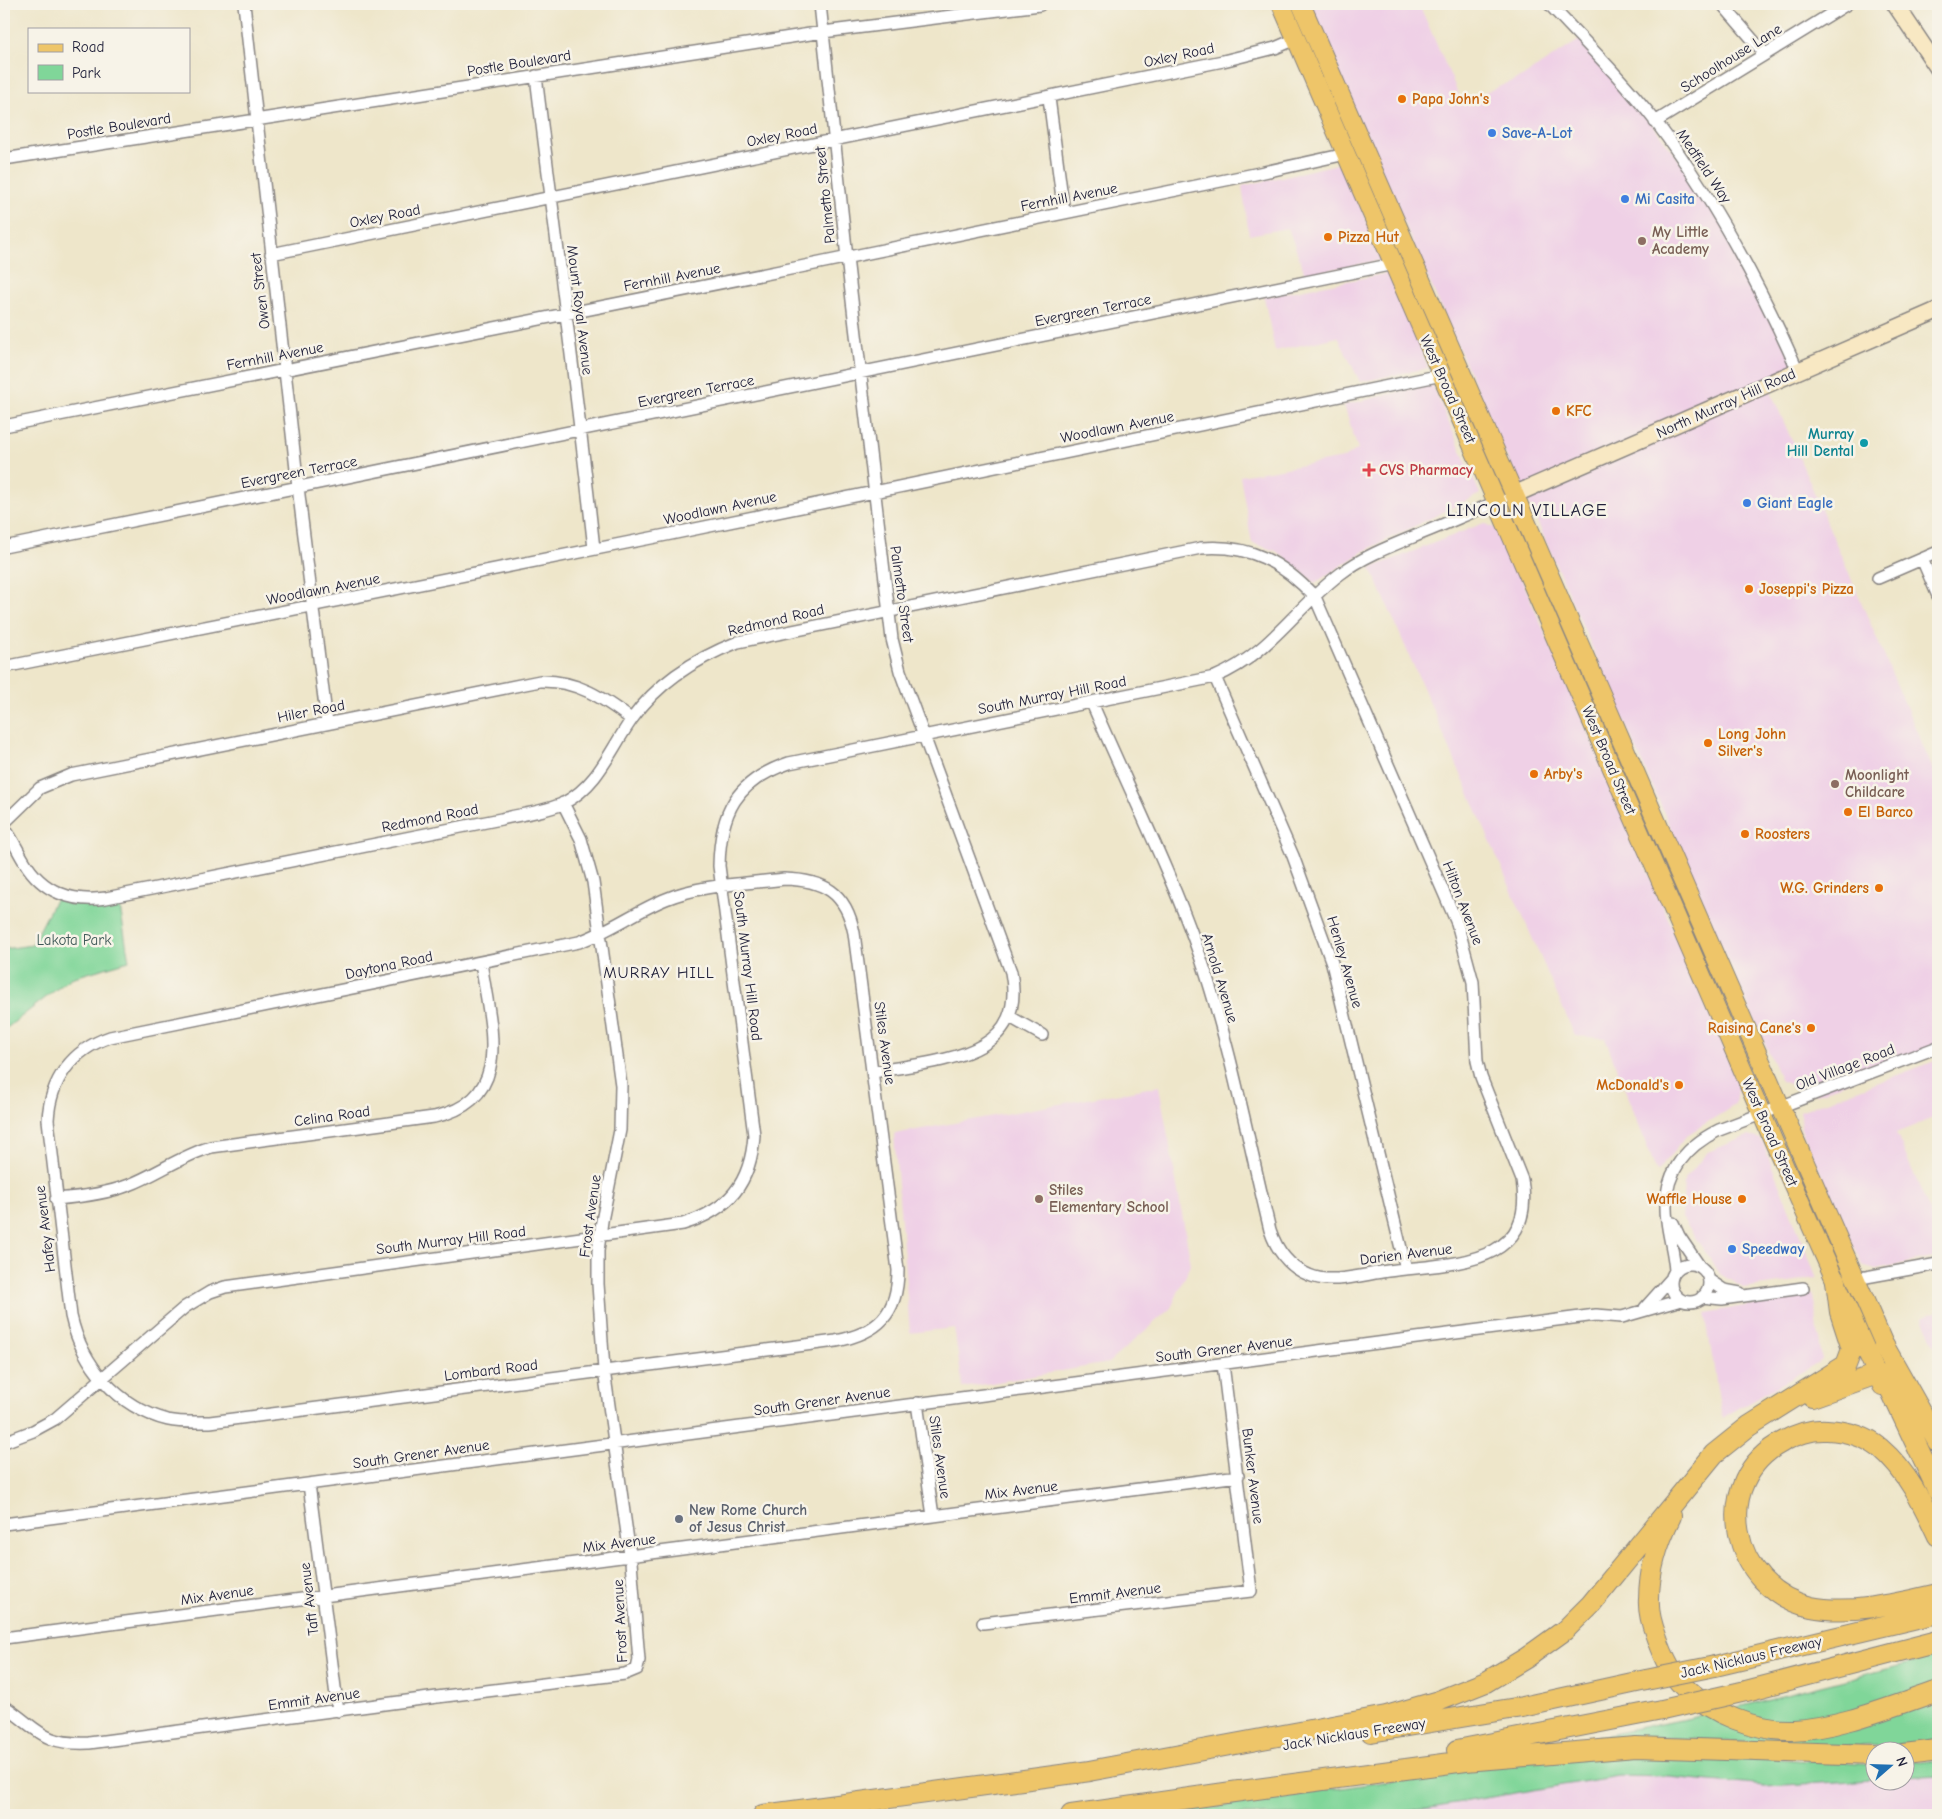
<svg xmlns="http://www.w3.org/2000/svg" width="1942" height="1819" viewBox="0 0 1942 1819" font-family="'Comic Neue',sans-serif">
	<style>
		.built { fill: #efd0e6 }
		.green { fill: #80d699; stroke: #517c6a }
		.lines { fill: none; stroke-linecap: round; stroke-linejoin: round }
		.street-casing { stroke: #888482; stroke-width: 14 }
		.secondary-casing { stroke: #888482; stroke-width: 19 }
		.primary-casing { stroke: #888482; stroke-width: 20 }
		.highway-casing { stroke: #888482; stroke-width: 22 }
		.street { stroke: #fff; stroke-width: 11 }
		.secondary { stroke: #f8e8c3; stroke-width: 16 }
		.primary { stroke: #eec569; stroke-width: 18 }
		.highway { stroke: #eec569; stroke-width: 20 }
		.highway-bridge-casing { stroke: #888482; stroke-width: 22; stroke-linecap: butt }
		.highway-bridge { stroke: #eec569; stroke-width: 20 }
		.food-dot { fill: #e8710a; stroke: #f7f3e8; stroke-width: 2 }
		.shop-dot { fill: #3f7fe0; stroke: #f7f3e8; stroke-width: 2 }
		.education-dot { fill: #8d6e63; stroke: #f7f3e8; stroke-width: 2 }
		.culture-dot { fill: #0f9aa8; stroke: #f7f3e8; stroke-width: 2 }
		.health-dot { fill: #e0444e; stroke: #f7f3e8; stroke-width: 2 }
		.worship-dot { fill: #6b7280; stroke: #f7f3e8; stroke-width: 2 }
		.labels { text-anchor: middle; stroke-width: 5; stroke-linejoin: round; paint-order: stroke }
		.street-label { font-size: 15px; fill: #22223b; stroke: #f7f3e8 }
		.food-label { font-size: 15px; font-weight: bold; fill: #c56008; stroke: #f7f3e8; text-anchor: start }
		.shop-label { font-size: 15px; font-weight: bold; fill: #366cbe; stroke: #f7f3e8; text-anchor: start }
		.education-label { font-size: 15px; font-weight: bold; fill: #785e54; stroke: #f7f3e8; text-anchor: start }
		.culture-label { font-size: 15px; font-weight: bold; fill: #0d838f; stroke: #f7f3e8; text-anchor: end }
		.health-label { font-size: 15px; font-weight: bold; fill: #be3a42; stroke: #f7f3e8; text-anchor: start }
		.park-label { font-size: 15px; fill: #3e5857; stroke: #f7f3e8 }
		.worship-label { font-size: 15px; font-weight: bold; fill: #5b616d; stroke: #f7f3e8; text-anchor: start }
		.neighbourhood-label { font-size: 16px; letter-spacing: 1px; fill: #22223b; stroke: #f7f3e8 }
		.quarter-label { font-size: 18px; letter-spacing: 1px; fill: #22223b; stroke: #f7f3e8 }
	</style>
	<rect width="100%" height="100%" fill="#f7f3e8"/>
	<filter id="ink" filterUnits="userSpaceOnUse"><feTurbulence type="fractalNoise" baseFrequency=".02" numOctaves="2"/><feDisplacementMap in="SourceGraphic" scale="10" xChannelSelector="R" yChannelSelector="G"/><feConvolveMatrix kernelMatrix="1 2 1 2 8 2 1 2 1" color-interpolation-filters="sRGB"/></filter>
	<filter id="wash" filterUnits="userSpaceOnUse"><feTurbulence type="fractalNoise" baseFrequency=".0096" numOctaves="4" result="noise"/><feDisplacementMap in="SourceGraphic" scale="20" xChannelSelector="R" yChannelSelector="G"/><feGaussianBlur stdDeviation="1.12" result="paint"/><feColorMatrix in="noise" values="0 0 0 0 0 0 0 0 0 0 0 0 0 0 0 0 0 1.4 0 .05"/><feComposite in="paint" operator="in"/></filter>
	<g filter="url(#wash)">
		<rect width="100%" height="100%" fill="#eee6ca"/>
		<path class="built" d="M1308,4H1419L1462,102L1522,77L1581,39L1612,71L1716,209L1798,371L1768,385L1938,781V1047L1816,1094L1781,1081L1540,528L1501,444Z
			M1342,163L1383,260L1305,274L1288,228L1249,235L1242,186Z
			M1389,273L1428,368L1360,382L1338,337L1275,351L1264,297Z
			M1432,384L1480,494L1364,551L1315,583L1276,551L1252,543L1240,476L1344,458L1358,449L1344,405Z
			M1484,523L1501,531L1738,1081L1735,1105L1687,1135L1657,1172L1605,1038L1575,1036L1371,568Z
			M1938,1060V1116L1896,1133L1938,1229V1257L1876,1269L1862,1265L1801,1129L1800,1111Z
			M1159,1086L1191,1264L1171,1308L1108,1363L963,1388L954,1328L910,1333L894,1134Z
			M1748,1136L1761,1139L1817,1278L1743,1288L1720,1274L1682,1218L1684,1179L1708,1152Z
			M1813,1294L1822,1360L1722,1418L1705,1313Z
			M1938,1311V1352L1923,1317Z
			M1618,1776L1669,1777L1765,1786L1874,1780V1782H1904L1905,1778L1938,1776V1815H1383Z"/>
		<path class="green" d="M56,898C78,905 96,905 119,901L129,961L71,978L4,1030V949L32,945Z
			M1938,1656V1684L1837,1718L1773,1724L1727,1710Z
			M1938,1698V1740L1895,1745L1824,1747L1656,1737L1584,1743L1583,1740L1710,1714L1763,1734Z
			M1641,1750L1874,1765V1780L1765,1786L1669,1777L1618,1776L1383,1815H1157L1539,1759Z
			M1938,1760V1776L1905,1778L1904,1764Z"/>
	</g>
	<g filter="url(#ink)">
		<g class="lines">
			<defs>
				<path id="street" d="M244,4L298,487L327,723
					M820,4L847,258L892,639L900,671L1011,972C1028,1060 936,1060 874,1072
					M1549,4C1585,42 1623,80 1656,122C1714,199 1759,283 1798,371
					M1722,4L1765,54
					M536,76C555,233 577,391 594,549
					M1049,98L1064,213
					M1655,122L1847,4
					M4,159L823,32L1040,5
					M271,254L1223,61L1275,48L1296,39
					M4,426L800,267L1255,174L1346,154
					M4,547L1394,264
					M1922,559L1938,596
					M1878,578L1938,552
					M4,667L666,535L1442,375
					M1215,677L1293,856L1332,963L1406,1269
					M4,823L40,788L71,775L540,681C577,680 603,698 631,719
					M4,828C13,839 17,850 24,861C42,892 72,903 106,898L501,819C521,814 546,812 564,803C599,784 610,750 632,719C658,682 697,658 738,642L1201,548C1250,544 1282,562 1315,597L1457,923L1473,982L1477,1061L1481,1077L1522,1180C1537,1268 1448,1263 1388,1271C1364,1274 1331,1285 1309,1275C1289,1267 1277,1251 1270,1230C1248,1140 1230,1044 1200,956C1170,870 1128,787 1092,703
					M784,879C824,880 846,892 854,933L898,1270C898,1314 878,1333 836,1341L210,1422C196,1422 181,1423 168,1420C117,1407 82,1365 71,1316L48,1120C50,1080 72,1050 110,1037L579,942C610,931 636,911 666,899C702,884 746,884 784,879Z
					M1010,1017L1042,1035
					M56,1199C81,1197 106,1194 129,1185C157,1174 181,1156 211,1147L434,1117C517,1099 489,1023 481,962
					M1673,1223L1679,1236L1700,1267
					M1671 1283a19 19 0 1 1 38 0a19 19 0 1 1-38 0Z
					M1675,1271C1674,1252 1669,1239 1667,1221C1661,1178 1682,1148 1719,1130L1938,1047
					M1855,1279L1938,1264
					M1709,1280L1724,1290L1740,1293
					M1702,1297L1722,1299L1803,1288
					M1645,1308L1671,1279
					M917,1403L933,1516
					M4,1442L33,1431L55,1419L185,1307L210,1292L225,1287L683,1224C729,1210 751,1183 754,1135L719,866C720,812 736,781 789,763L1215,677C1270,654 1295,608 1340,574C1365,555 1396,544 1425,532C1450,522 1476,510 1502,500
					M309,1484L338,1711
					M4,1524L1401,1340L1596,1315L1622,1317L1681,1300
					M983,1623L1251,1591L1223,1364
					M4,1638L1238,1476
					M4,1706C40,1730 42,1745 89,1743L437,1697L625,1674L637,1669L639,1660L631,1562L604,1370L598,1284V1251L602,1221L620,1130L621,1085L593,882L581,839L563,803"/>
				<path id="secondary" d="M1895,4L1938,68
					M1513,495L1938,310"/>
				<path id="primary" d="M1281,4L1773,1140L1882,1386
					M1301,4L1890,1358"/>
				<path id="highway" d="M1884,1346L1938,1442
					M1812,1397L1877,1374L1884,1376L1938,1491
					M1671,1516C1658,1542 1649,1570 1649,1599C1648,1611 1652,1625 1656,1636C1662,1654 1671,1675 1685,1688C1712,1714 1756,1731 1792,1730C1841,1728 1892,1706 1938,1691
					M1938,1536C1923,1504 1908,1472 1880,1448C1865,1436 1846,1431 1827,1430C1812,1429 1797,1434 1784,1441C1708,1480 1730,1589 1811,1607C1851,1615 1899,1603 1938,1594
					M1715,1666L1938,1613
					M1746,1691L1938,1641
					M1371,1732L1522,1707L1646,1680
					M1457,1750L1662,1710
					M1904,1754L1938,1750
					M1078,1773L1386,1716L1438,1701L1486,1682L1526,1658L1565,1630L1591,1604L1714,1454L1749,1426L1846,1365L1852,1349L1840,1312L1836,1281
					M1226,1793L1466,1761L1636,1747L1874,1755
					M763,1815L1090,1771
					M1071,1815L1239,1791"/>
			</defs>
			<use href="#street" class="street-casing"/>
			<use href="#secondary" class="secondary-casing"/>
			<use href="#primary" class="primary-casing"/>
			<use href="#highway" class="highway-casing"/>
			<use href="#street" class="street"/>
			<use href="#secondary" class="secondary"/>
			<use href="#primary" class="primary"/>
			<use href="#highway" class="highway"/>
			<defs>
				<path id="highway-bridge" d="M1646,1680L1715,1666
					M1662,1710L1746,1691"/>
			</defs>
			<use href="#highway-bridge" class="highway-bridge-casing"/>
			<use href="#highway-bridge" class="highway-bridge"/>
		</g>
	</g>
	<g class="food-dot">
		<circle cx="1402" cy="99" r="5"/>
		<circle cx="1328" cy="237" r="5"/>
		<circle cx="1556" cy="411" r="5"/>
		<circle cx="1749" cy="589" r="5"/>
		<circle cx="1708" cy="743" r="5"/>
		<circle cx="1534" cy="774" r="5"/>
		<circle cx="1848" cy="812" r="5"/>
		<circle cx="1745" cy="834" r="5"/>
		<circle cx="1879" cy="888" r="5"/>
		<circle cx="1811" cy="1028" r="5"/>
		<circle cx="1679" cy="1085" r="5"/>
		<circle cx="1742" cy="1199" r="5"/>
	</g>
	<g class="shop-dot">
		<circle cx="1492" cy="133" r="5"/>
		<circle cx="1625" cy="199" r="5"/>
		<circle cx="1747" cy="503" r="5"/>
		<circle cx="1732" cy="1249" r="5"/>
	</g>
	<g class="education-dot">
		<circle cx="1642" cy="241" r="5"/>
		<circle cx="1835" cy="784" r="5"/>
		<circle cx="1039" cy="1199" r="5"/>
	</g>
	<circle class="culture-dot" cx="1864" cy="443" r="5"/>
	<path class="health-dot" d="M1366.5 462.5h5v5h5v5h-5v5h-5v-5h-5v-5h5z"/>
	<circle class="worship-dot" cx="679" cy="1519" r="5"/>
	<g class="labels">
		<g class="street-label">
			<text transform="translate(1179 55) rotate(-12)" y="5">Oxley Road</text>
			<text transform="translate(1731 58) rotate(-32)" y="5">Schoolhouse Lane</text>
			<text transform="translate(519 63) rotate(-9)" y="5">Postle Boulevard</text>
			<text transform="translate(119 126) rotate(-9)" y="5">Postle Boulevard</text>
			<text transform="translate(782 135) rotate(-11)" y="5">Oxley Road</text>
			<text transform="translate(1704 166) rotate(56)" y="5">Medfield Way</text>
			<text transform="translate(825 195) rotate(-96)" y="5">Palmetto Street</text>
			<text transform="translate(1069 197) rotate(-11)" y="5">Fernhill Avenue</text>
			<text transform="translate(385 216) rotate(-11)" y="5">Oxley Road</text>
			<text transform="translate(672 277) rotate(-11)" y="5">Fernhill Avenue</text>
			<text transform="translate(260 291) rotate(-97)" y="5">Owen Street</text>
			<text transform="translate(580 310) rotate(83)" y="5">Mount Royal Avenue</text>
			<text transform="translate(1093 310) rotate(-11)" y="5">Evergreen Terrace</text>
			<text transform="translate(275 356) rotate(-11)" y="5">Fernhill Avenue</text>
			<text transform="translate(1448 389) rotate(66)" y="5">West Broad Street</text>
			<text transform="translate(696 391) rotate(-11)" y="5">Evergreen Terrace</text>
			<text transform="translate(1726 403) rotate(-24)" y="5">North Murray Hill Road</text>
			<text transform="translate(1117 427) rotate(-11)" y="5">Woodlawn Avenue</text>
			<text transform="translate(299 472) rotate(-11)" y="5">Evergreen Terrace</text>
			<text transform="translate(720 508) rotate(-12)" y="5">Woodlawn Avenue</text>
			<text transform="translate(323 589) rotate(-11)" y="5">Woodlawn Avenue</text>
			<text transform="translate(902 594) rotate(82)" y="5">Palmetto Street</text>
			<text transform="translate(776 620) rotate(-13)" y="5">Redmond Road</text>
			<text transform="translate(1052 695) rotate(-11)" y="5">South Murray Hill Road</text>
			<text transform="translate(311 711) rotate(-11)" y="5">Hiler Road</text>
			<text transform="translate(1609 760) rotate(67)" y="5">West Broad Street</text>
			<text transform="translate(430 818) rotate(-11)" y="5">Redmond Road</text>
			<text transform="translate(1463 903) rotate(69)" y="5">Hilton Avenue</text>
			<text transform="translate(1345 962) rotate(74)" y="5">Henley Avenue</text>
			<text transform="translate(389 965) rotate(-12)" y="5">Daytona Road</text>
			<text transform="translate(748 966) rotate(83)" y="5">South Murray Hill Road</text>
			<text transform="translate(1220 978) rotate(73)" y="5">Arnold Avenue</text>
			<text transform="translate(885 1043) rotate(82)" y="5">Stiles Avenue</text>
			<text transform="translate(1845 1067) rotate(-21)" y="5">Old Village Road</text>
			<text transform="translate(332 1116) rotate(-8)" y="5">Celina Road</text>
			<text transform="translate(1770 1132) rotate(66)" y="5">West Broad Street</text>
			<text transform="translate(590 1216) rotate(-82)" y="5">Frost Avenue</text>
			<text transform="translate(45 1229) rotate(-97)" y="5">Hafey Avenue</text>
			<text transform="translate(451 1240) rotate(-7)" y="5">South Murray Hill Road</text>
			<text transform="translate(1406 1254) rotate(-7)" y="5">Darien Avenue</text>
			<text transform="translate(1224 1349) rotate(-7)" y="5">South Grener Avenue</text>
			<text transform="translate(491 1370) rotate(-7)" y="5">Lombard Road</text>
			<text transform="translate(822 1401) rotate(-8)" y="5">South Grener Avenue</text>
			<text transform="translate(421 1454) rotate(-8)" y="5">South Grener Avenue</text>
			<text transform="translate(940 1457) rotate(82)" y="5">Stiles Avenue</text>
			<text transform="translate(1253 1476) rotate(83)" y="5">Bunker Avenue</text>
			<text transform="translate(1021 1490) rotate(-7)" y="5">Mix Avenue</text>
			<text transform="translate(619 1543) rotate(-7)" y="5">Mix Avenue</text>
			<text transform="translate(1115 1593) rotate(-7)" y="5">Emmit Avenue</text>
			<text transform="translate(217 1595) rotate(-8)" y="5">Mix Avenue</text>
			<text transform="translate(309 1599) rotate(-97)" y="5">Taft Avenue</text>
			<text transform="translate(620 1621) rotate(-93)" y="5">Frost Avenue</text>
			<text transform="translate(1751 1657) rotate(-13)" y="5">Jack Nicklaus Freeway</text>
			<text transform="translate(314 1699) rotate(-8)" y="5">Emmit Avenue</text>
			<text transform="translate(1354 1734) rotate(-9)" y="5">Jack Nicklaus Freeway</text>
		</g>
		<g class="food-label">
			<text x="1412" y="104">Papa John's</text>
			<text x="1338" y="242">Pizza Hut</text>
			<text x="1566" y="416">KFC</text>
			<text x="1759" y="594">Joseppi's Pizza</text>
			<text x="1718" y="739">Long John<tspan x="1718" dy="17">Silver's</tspan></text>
			<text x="1544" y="779">Arby's</text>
			<text x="1858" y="817">El Barco</text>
			<text x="1755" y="839">Roosters</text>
			<text x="1869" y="893" text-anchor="end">W.G. Grinders</text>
			<text x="1801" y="1033" text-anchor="end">Raising Cane's</text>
			<text x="1669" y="1090" text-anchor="end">McDonald's</text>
			<text x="1732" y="1204" text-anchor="end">Waffle House</text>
		</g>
		<g class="shop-label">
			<text x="1502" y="138">Save-A-Lot</text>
			<text x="1635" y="204">Mi Casita</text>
			<text x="1757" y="508">Giant Eagle</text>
			<text x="1742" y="1254">Speedway</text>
		</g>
		<g class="education-label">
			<text x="1652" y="237">My Little<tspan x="1652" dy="17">Academy</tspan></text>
			<text x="1845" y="780">Moonlight<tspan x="1845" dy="17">Childcare</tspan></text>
			<text x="1049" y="1195">Stiles<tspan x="1049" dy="17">Elementary School</tspan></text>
		</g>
		<g class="culture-label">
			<text x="1854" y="439">Murray<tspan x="1854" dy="17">Hill Dental</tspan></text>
		</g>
		<g class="health-label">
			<text x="1379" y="475">CVS Pharmacy</text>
		</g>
		<g class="park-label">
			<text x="74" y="945">Lakota Park</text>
		</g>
		<g class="worship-label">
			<text x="689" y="1515">New Rome Church<tspan x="689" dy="17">of Jesus Christ</tspan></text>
		</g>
		<g class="neighbourhood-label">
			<text x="659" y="978">MURRAY HILL</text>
		</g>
		<g class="quarter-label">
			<text x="1527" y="516">LINCOLN VILLAGE</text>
		</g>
	</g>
	<rect width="1942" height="1819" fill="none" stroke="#f7f3e8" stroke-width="20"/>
	<rect x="28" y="28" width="162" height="65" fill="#f7f3e8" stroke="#a29fa3"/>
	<rect x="38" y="44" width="25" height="8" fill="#eec569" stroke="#a29fa3"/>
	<text x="72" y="52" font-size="15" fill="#22223b">Road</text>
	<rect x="38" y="65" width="25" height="15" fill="#80d699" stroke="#a29fa3"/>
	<text x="72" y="78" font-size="15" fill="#22223b">Park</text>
	<g transform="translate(1890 1766) rotate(70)"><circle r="24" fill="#f7f3e8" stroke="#a29fa3"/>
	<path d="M0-4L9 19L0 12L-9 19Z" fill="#1f6fb2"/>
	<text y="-8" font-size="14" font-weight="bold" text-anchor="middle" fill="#22223b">N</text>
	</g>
</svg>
